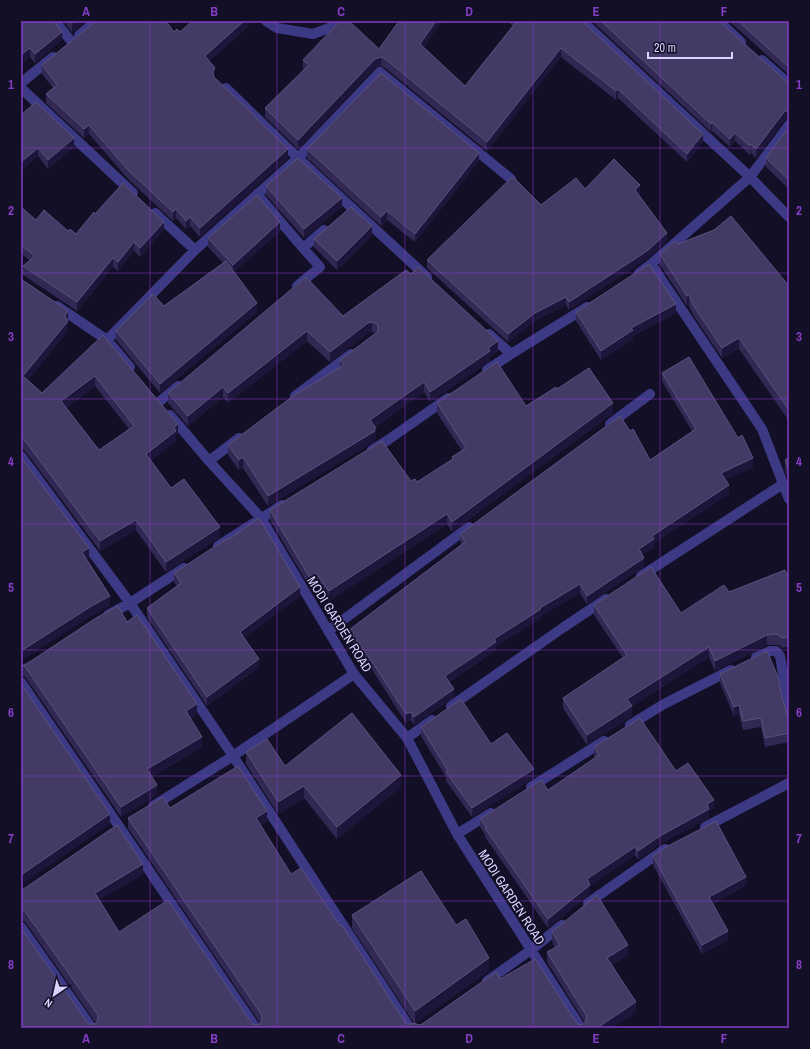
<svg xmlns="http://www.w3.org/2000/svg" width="810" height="1049" viewBox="0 0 810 1049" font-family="'Archivo Narrow',sans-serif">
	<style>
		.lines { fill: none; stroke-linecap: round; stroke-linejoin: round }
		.minor { stroke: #3d3a85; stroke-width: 10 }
		.wall { fill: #312854; fill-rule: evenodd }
		.shaded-wall { fill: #1d163a }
		.building { fill: #433a66; stroke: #5a527e; fill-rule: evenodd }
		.grid { fill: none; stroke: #843dc5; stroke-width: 1; stroke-opacity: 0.55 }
		.labels { text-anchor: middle; stroke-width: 3.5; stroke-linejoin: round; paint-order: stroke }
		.street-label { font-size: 13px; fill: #d9d4ff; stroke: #130f26 }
		.neatline { fill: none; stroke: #843dc5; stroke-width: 1.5 }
		.grid-label { font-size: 13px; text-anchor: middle; font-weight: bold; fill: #843dc5 }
	</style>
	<rect width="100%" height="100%" fill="#130f26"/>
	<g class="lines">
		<path class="minor" d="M55,21L71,41
			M266,21L277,28L313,34L329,28L340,21
			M582,21L750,177L789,217
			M719,21L741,42
			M79,35L96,21
			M762,60L789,84
			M21,83L53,57
			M21,88L133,193
			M257,194L303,248L320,267L297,286
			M155,213L195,250
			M303,248L324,230
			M651,264L762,429L789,499
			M639,273L651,264L750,177L789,125
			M427,277L298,158L380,72L511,179
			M57,306L107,340L130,367
			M489,334L511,354
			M107,340L195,250L298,158L226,88
			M487,370L511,354L587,307
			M295,396L351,354
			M159,402L178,386
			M170,415L209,461L261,518L354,674L407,738L457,834L581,1028
			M610,424L650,394
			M372,450L385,442L448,398
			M21,456L130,603L233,756L410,1028
			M209,461L239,438
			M218,546L282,505
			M641,576L783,484
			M108,615L130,603L184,568
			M328,631L469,527
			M756,657L770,651H776L780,656L789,710
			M21,682L256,1028
			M451,706L564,627L606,599
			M630,725L664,704L731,670
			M407,738L432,720
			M531,787L604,741
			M153,806L233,756L354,674
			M705,827L789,783
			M457,834L491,813
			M588,903L665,849
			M21,927L92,1028
			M487,981L531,950L562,925"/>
	</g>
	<path class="wall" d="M21,21L62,40L35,63L30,57L21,64Z
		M63,21H86L72,32Z
		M249,21V26L209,61L214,77L288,158L200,237L190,226L186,229L176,218L173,221L128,179L89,134L84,138L46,103V94L53,88L42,74V65L174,32H180Z
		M507,21H582L703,142L687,162L618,98L616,100L561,57L487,151L384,67L381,66L375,68L298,149L265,117V108L304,69H303V60L379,49L424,47L465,86L513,26Z
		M592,21H719L785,80L788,82L789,81V119L784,121L756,158L751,153L750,155L735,141L730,147L712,131L711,132Z
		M729,21H789V75Z
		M21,115L74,147L48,169L38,156L21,171Z
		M789,127V189L766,167V158Z
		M307,149L479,161L415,242L387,220L381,226L307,158Z
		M266,186L342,207L304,238L266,195Z
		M585,189L640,193L638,195L667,241L647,259L569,310L566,305L535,321L508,342L427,268V260L541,205Z
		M21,207L36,220L76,234L95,214L164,230L140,257L134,251L118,271L113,267L77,311L23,275V266L30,261L21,253Z
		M280,231L234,272L257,312L160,393L116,340V331L164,306L223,263L208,247V238Z
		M372,235L337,270L314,247V239Z
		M678,244L789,286V421L739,349L722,358L693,315L689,306H687L660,265V254Z
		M406,270L498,351L490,357V361L430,402L424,392L375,427L376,438L375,439V441L268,506L243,468L239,470L228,455V445L340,368V360L376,333L372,332L368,333L330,362L307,341L228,403L223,397L188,426L168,403V393L306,277L343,316Z
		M21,279L68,311V331L28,380L42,393L103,335L178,434L176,435V441L151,460L171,488L220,537L166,572L136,530L100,551L26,452L24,450H21ZM95,386L129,429L99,450L66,408Z
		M576,312L676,313L633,336V339L601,360L576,321Z
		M662,373L753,467L725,480L729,494L654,543V547L642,555L644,567L587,604L580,593L541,616V618L496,646V650L449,682L454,697L414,725L411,720L406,723L371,668L349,638V630L462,545L460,542V534L630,431L650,460L692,431L662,381Z
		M557,389L613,413L452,532L447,524L329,601L317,584L310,588L270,520V510L411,481L417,482L452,459V457L462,451L437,413V403L526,406Z
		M789,457V481L785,471V460Z
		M174,573L300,596L244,638L259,667L207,706L147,617V608L177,586L174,582Z
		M789,574V646L782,648L779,645H767L715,671L709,657L632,706V716L587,745L563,708V698L623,658L594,615V605L681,613L729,592Z
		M127,622L197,714L191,718L202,747L151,777L157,795L121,817L26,678L24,676H21V665Z
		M720,674L783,702L789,725V742L765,747L761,727L743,730L739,714L734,716L720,683Z
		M421,727L491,744L534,778L472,817L446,781V777L421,736Z
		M594,747L676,771L714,808L709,811V818L660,844L638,860L635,855L590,886V894L548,928L485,837V835L480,827V819L548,790L595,758L594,756Z
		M246,752L285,766L401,787L337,839L304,798L278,814L246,764Z
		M170,808L267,821L261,825L291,874L405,1022L407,1024H411L414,1023L352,928V915L456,925L489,971L415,1023L419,1025L422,1024L500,979L576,1022L578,1024L581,1025L585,1023L547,962V952L555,948L552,941V932L628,955L612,965L636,1012L612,1028H21L87,1022L90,1024H95L96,1023L26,923L24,921H21V889L143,874L99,900L119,932L253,1024L256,1025L260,1023L128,828V818Z
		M653,856L746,885L713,904L728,940L702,954L653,865Z"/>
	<path class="shaded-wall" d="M75,21H86L72,32V23Z
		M244,21H249V26L205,65V56Z
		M436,21H442L420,53V44Z
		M62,32V40L35,63V54Z
		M30,48V57L21,64V55Z
		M561,48V57L487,151V142Z
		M381,57V66L375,68L298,149V140L375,59Z
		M215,68V76L213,80V71Z
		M618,89V98L616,100V91Z
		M789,110V119L784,121L756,158V149L784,112Z
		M712,122V131L711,132V124Z
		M89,125V134L84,138V129Z
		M735,133V141L730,147V139Z
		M703,134V142L687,162V154Z
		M74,138V147L48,169V160Z
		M751,144V153L750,155V146Z
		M38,148V156L21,171V162Z
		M288,149V158L200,237V228Z
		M479,153V161L415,242V234Z
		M640,185V193L635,198V190Z
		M342,198V207L304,238V229Z
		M176,209V218L173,221V212Z
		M387,211V220L381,226V217Z
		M190,217V226L186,229V221Z
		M164,222V230L140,257V248Z
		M280,222V231L233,273V265Z
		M372,226V235L337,270V261Z
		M667,233V241L647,259L569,310V302Z
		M134,242V251L118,271V262Z
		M113,258V267L77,311V302Z
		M689,295V306H687V296Z
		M566,297V305L535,321L508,342V334L535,313Z
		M257,303V312L160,393V384Z
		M676,304V313L633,336V339L601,360V351L631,328Z
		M68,311V331L23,386V376Z
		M372,322V332L368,333L330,362V352L368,323Z
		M307,331V341L228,403V393Z
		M739,338V349L722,358V348Z
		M498,341V351L490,357V361L430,402V392Z
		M95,376V386L61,411V401Z
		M424,382V392L370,430V420Z
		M223,387V397L188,426V416Z
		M613,403V413L452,532V522Z
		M178,424V434L176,435V441L146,464V454Z
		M376,428V438L375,439V441L268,506V496Z
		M243,457V468L239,470V460Z
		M753,458V467L721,482V473Z
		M729,485V494L654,543V547L639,558V549L652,536Z
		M447,514V524L329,601V591Z
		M136,520V530L100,551V541Z
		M220,527V537L166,572V562Z
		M89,548V558L82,562V552Z
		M644,558V567L587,604V596Z
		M317,574V584L310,588V578Z
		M580,584V593L541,616V618L496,646V650L445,684V676L494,639L540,608Z
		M300,587V596L240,641V632Z
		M110,596V606L90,617L21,661V651L90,607Z
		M767,635V645L715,671V661Z
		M709,647V657L627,709V699Z
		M259,659V667L207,706V697Z
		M454,689V697L414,725V717Z
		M197,704V714L186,721V711Z
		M739,705V714L734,716V707Z
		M632,706V716L587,745V735Z
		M411,712V720L406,723V714Z
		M202,737V747L147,779V769Z
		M534,769V778L472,817V808Z
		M401,775V787L337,839V827Z
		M157,785V795L121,817V807Z
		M304,786V798L278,814V802Z
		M714,800V808L709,811V818L660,844L638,860V851Z
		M267,811V821L256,828V818Z
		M110,814V824L21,885V875Z
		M635,847V855L590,886V894L548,928V919L587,879Z
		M143,864V874L95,903V893Z
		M746,877V885L709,906V897Z
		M728,931V940L702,954V945Z
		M628,945V955L607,968V958Z
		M489,958V971L415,1023V1011Z
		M636,1002V1012L612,1028H597Z"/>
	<path class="building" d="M21,21H54L62,32L35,54L30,48L21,55Z
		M70,21H75L72,23Z
		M96,21H166L174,32L177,29L180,32L192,21H244L205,56L215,68L213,71V74L214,77L251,112L256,118L288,149L200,228L190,217L186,221L176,209L173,212L128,170L89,125L84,129L46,94L57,85L42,65Z
		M340,21H349L379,49L399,21H436L420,44L465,86L517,21H582L703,134L687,154L618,89L616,91L561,48L487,142L384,58L381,57L375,59L298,140L265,108L309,65L303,60Z
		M601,21H719L785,80L788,82L789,81V110L784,112L756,149L751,144L750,146L735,133L730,139L712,122L711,124Z
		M738,21H789V67Z
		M381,73L479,153L415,234L387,211L381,217L307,149Z
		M36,102L74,138L48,160L38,148L21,162V115Z
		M789,127V180L766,158Z
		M298,158L342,198L304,229L266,186Z
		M614,159L640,185L635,190L667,233L647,251L569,302L566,297L535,313L508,334L427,260L512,177H513L541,205L576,178L585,189Z
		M123,183L164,222L140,248L134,242L118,262L113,258L77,302L23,266L35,256L21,245V207L36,220L44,210L68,231L70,229L76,234L94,212L95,214Z
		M257,195L280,222L233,265L208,238Z
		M351,207L372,226L337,261L314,239Z
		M731,216L789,286V410L739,338L722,348L693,305L689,295L687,296L660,254L675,241L678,244L714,230Z
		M226,261L257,303L160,384L116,331L153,294L164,306Z
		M649,264L676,304L631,328L633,330L601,351L576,312Z
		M418,267L498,341L488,348L490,351L430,392L424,382L370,420L376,428L374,429L375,431L268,496L243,457L239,460L228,445L293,396L344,365L340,360L376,333L378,331V328L377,324L372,322L368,323L330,352L307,331L228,393L223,387L188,416L168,393L306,277L343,316L406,270L411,274Z
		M21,279L68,311L65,316L68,321L23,376L42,393L103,335L178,424L174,427L176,431L146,454L171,488L184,479L220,527L166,562L136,520L100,541L26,442L24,440H21ZM95,376L134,426L99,450L61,401Z
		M689,357L738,438L742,435L753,458L721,473L729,485L652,536L654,539L639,549L644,558L587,596L580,584L540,608L541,609L494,639L496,642L445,676L454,689L414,717L411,712L406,714L371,660L349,630L465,542L460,534L620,416L630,431L633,429L650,460L696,429L662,373Z
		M497,362L526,406L556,387L557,389L589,368L613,403L452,522L447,514L329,591L317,574L310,578L270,510L382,441L411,481L415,479L417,482L453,459L452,457L466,448L437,403Z
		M21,457L89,548L82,552L110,596L90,607L21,651Z
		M789,457V470L785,460Z
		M259,518L300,587L240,632L259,659L207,697L147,608L181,583L174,573L228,538L229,539Z
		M651,567L681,613L724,585L729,592L785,570L787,575L789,574V636L782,638L779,635L776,634L767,635L715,661L709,647L627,699L632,706L587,735L563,698L627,655L594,605Z
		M118,606L127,622L137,615L197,704L186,711L202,737L147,769L157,785L121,807L26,668L24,666H21L25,665L96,618Z
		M767,651L778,677L783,702L785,706L789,725V733L765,738L761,718L743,721L739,705L734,707L720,674Z
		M21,684L110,814L21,875Z
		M461,699L491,744L507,733L534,769L472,808L446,772L448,771L421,727Z
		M352,713L401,775L337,827L304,786L278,802L246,752L267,739L285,766Z
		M640,718L676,771L688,763L714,800L707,804L709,809L660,836L638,851L635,847L587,879L590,885L548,919L485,828L486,827L480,819L541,780L548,790L599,755L594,747Z
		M238,766L267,811L256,818L291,874L301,868L340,926L342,925L405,1022L407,1024H411L414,1023L419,1025L422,1024L496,972L500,979L535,959L576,1022L578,1024L581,1025L585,1023L587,1018L586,1015L547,952L560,945L552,932L597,895L628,945L607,958L636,1002L597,1028H21V928L87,1022L90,1024H95L98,1020V1015L26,913L24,911H21V889L25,888L117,825L143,864L95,893L119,932L168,900L251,1022L253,1024L256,1025L259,1024L262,1021V1018L261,1014L128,818L163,797L170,808Z
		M716,821L746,877L709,897L728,931L702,945L653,856L666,847Z
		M421,871L456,925L466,919L489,958L415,1011L352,915Z"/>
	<path class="grid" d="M150,21V1028M277,21V1028M405,21V1028M533,21V1028M660,21V1028M21,148H789M21,273H789M21,399H789M21,524H789M21,650H789M21,776H789M21,901H789"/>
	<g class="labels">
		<g class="street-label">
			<text transform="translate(340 624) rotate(58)" y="5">MODI GARDEN ROAD</text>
			<text transform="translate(512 897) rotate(57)" y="5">MODI GARDEN ROAD</text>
		</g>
	</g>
	<rect width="810" height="1049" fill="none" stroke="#130f26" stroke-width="44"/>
	<g transform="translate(54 995) rotate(214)" stroke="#130f26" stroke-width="3" paint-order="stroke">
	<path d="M0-3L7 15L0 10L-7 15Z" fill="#d9d4ff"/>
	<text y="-6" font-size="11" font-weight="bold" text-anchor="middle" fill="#d9d4ff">N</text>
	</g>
	<path d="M648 52v6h84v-6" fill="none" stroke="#d9d4ff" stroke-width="2"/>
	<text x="654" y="52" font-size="12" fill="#d9d4ff" stroke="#130f26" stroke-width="3" paint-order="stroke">20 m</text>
	<rect x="22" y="22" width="766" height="1005" class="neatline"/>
	<g class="grid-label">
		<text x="86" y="16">A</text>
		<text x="214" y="16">B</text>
		<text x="341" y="16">C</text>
		<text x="469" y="16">D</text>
		<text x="596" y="16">E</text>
		<text x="724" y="16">F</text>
		<text x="11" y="89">1</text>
		<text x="799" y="89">1</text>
		<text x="11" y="215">2</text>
		<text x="799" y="215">2</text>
		<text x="11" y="341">3</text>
		<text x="799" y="341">3</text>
		<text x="11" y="466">4</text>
		<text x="799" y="466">4</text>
		<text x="11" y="592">5</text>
		<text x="799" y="592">5</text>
		<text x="11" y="717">6</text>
		<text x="799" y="717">6</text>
		<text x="11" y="843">7</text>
		<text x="799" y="843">7</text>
		<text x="11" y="969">8</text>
		<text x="799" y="969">8</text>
		<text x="86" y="1043">A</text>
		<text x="214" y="1043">B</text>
		<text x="341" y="1043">C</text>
		<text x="469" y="1043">D</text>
		<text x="596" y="1043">E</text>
		<text x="724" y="1043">F</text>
	</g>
</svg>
